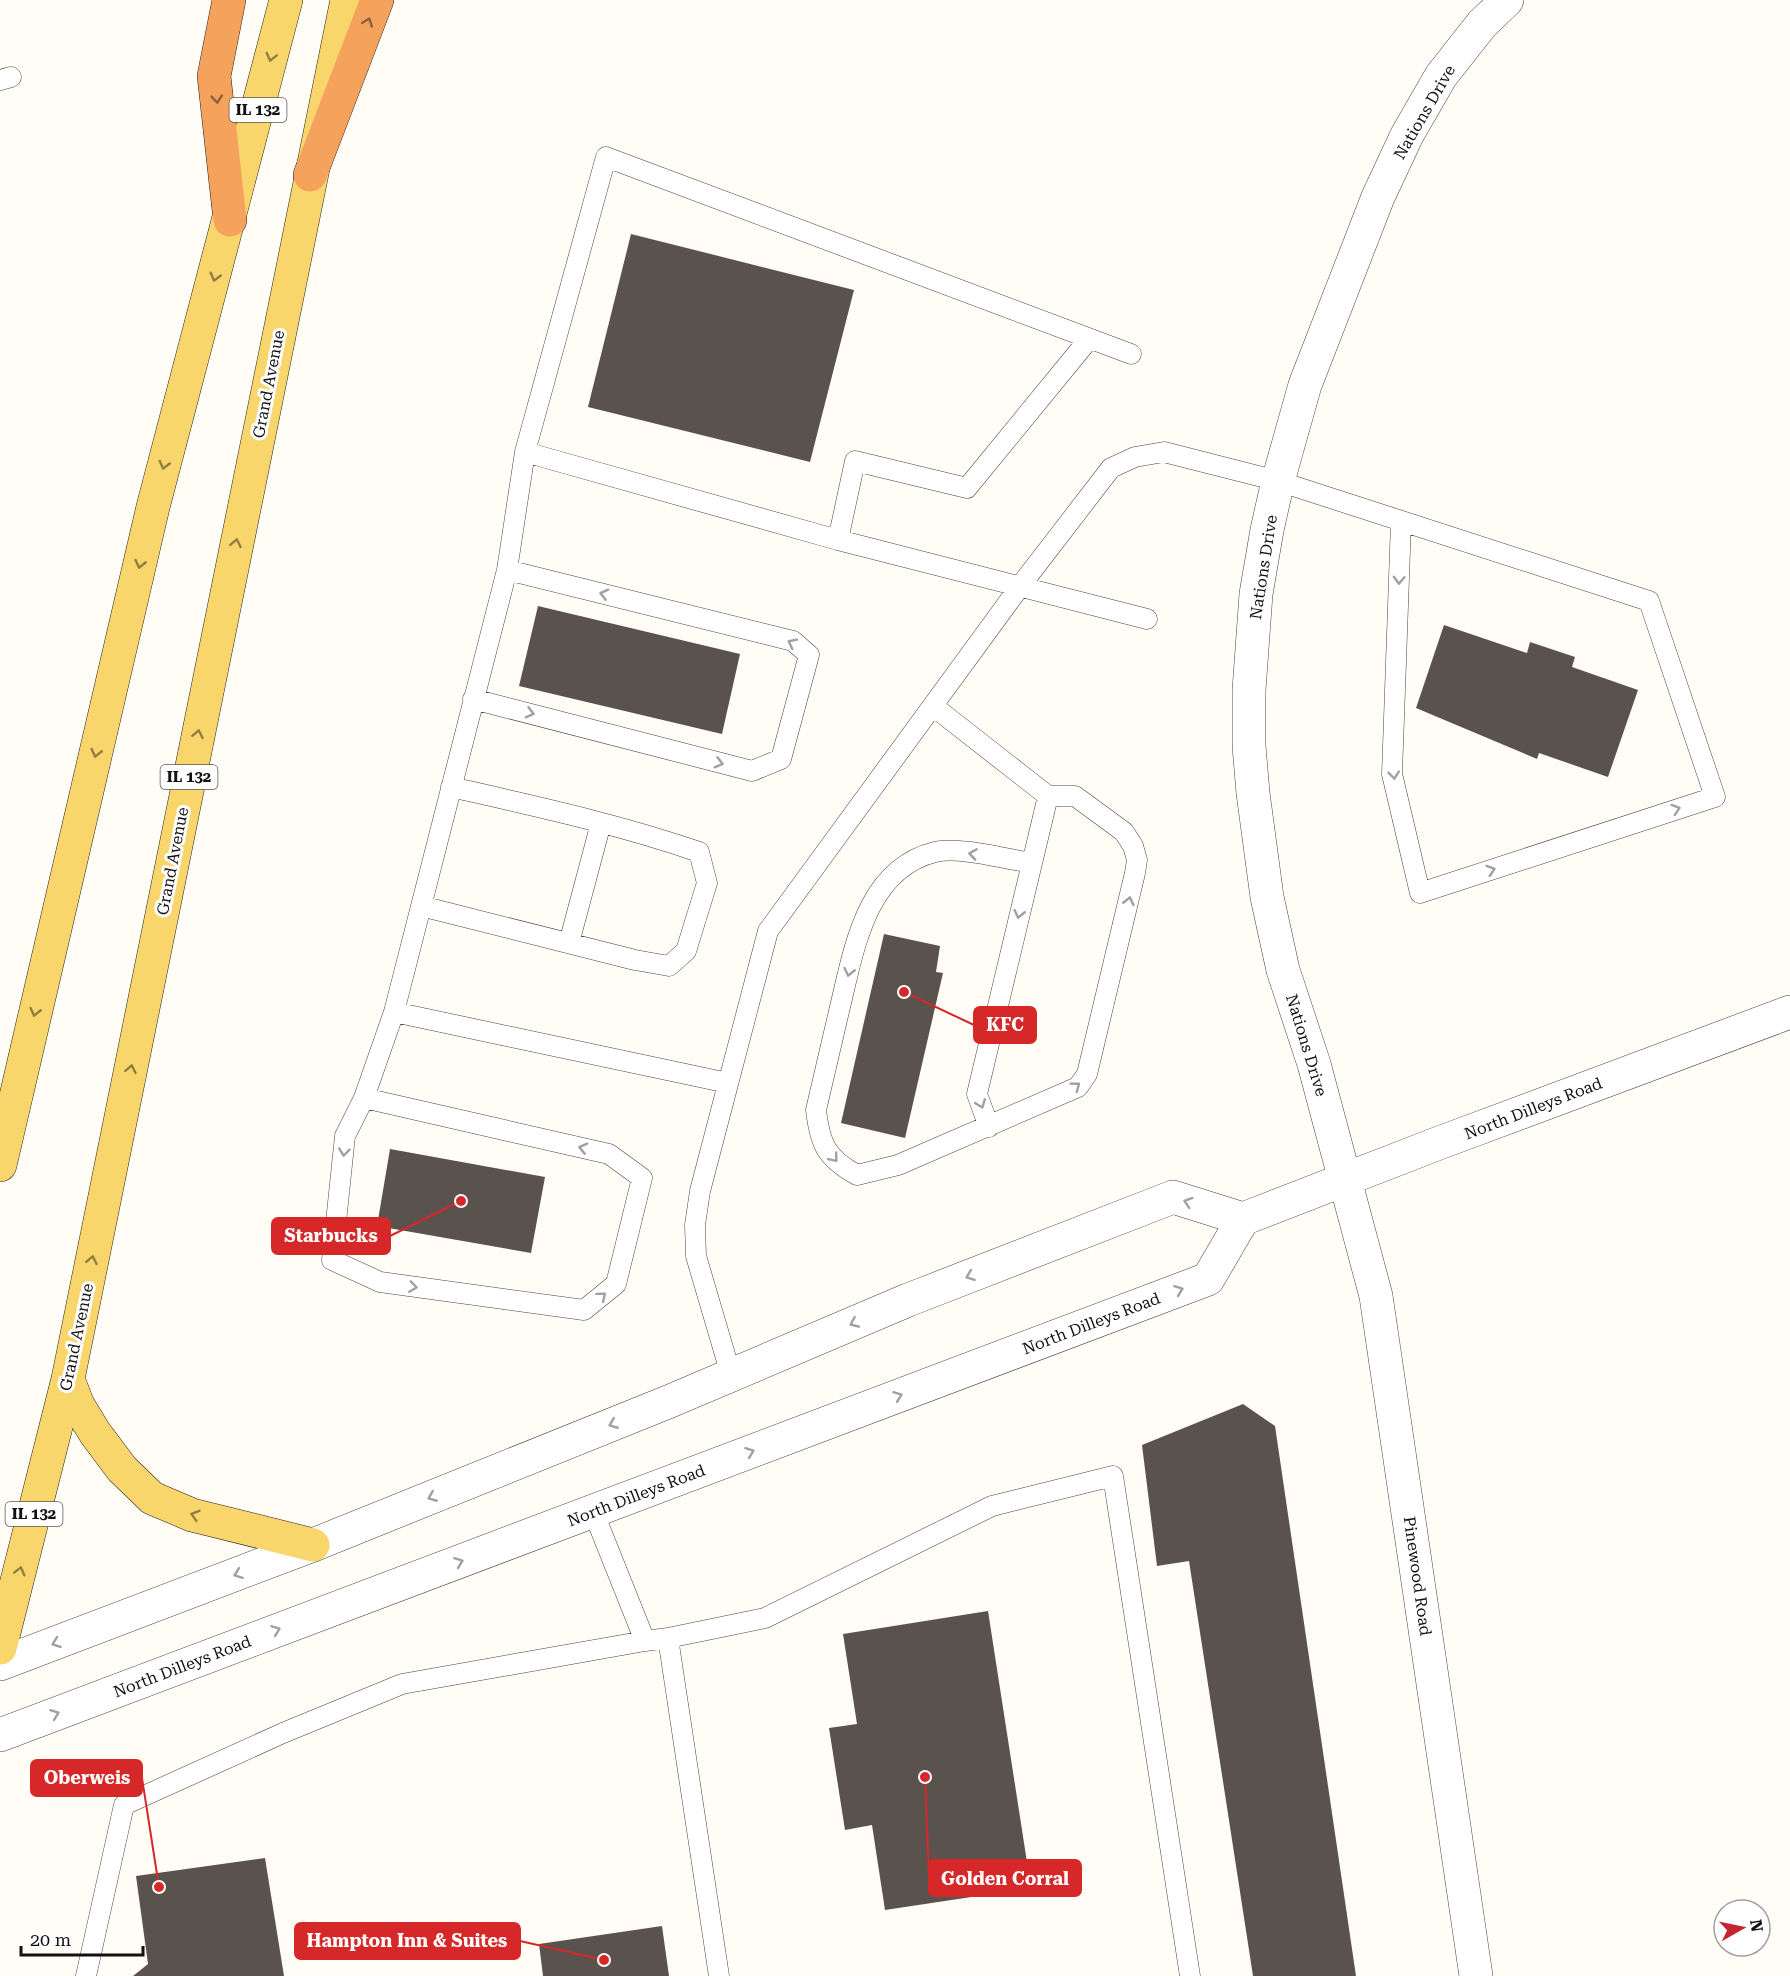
<svg xmlns="http://www.w3.org/2000/svg" width="1790" height="1976" viewBox="0 0 1790 1976" font-family="'Roboto Serif',serif">
	<style>
		.building { fill: #5a524d }
		.lines { fill: none; stroke-linecap: round; stroke-linejoin: round }
		.service-casing { stroke: #444; stroke-width: 21 }
		.minor-casing { stroke: #444; stroke-width: 34 }
		.tertiary-casing { stroke: #444; stroke-width: 34 }
		.primary-casing { stroke: #222; stroke-width: 34 }
		.motorway-casing { stroke: #222; stroke-width: 34 }
		.service { stroke: #fff; stroke-width: 20 }
		.minor { stroke: #fff; stroke-width: 33 }
		.tertiary { stroke: #fff; stroke-width: 33 }
		.primary { stroke: #f9d66b; stroke-width: 33 }
		.motorway { stroke: #f5a25d; stroke-width: 33 }
		.oneway { stroke: #8e613b }
		.oneway2 { stroke: #917d42 }
		.oneway3 { stroke: #a0a0a0 }
		.labels { text-anchor: middle; stroke-width: 6; stroke-linejoin: round; paint-order: stroke }
		.shield { fill: #fff; stroke: #585858; stroke-width: 1.5 }
		.shield-label { font-size: 15px; font-weight: bold; fill: #111 }
		.street-label { font-size: 16px; fill: #111; stroke: #fff }
		.leader { fill: none; stroke: #d62828; stroke-width: 2 }
		.callout-dot { fill: #d62828; stroke: #fff; stroke-width: 2 }
		.callout { fill: #d62828; stroke: #d62828; stroke-width: 2 }
		.callout-label { font-size: 18px; text-anchor: middle; font-weight: bold; fill: #fff }
	</style>
	<rect width="100%" height="100%" fill="#fffdf5"/>
	<path class="building" d="M631,234L854,290L810,462L588,407Z
		M538,606L740,654L722,734L519,686Z
		M1444,625L1527,653L1530,642L1575,657L1572,667L1638,690L1608,777L1539,753L1537,759L1416,708Z
		M884,934L940,946L936,972L943,973L905,1138L841,1123Z
		M390,1149L545,1177L531,1253L377,1226Z
		M1243,1404L1275,1426L1356,1976H1253L1189,1561L1157,1566L1142,1445Z
		M988,1611L1031,1888L885,1910L872,1825L845,1830L829,1728L857,1724L843,1634Z
		M265,1858L284,1976H133L148,1964L136,1876Z
		M662,1926L669,1976H543L539,1944Z"/>
	<g class="lines">
		<defs>
			<path id="service" d="M0,80L11,77
				M525,452L838,540L1147,619
				M838,540L855,461L967,488L1089,339
				M473,699L752,771L781,759L809,655L793,641L507,570
				M933,706L1048,796H1075L1124,832L1133,846L1137,860L1135,873L1087,1074L1078,1087L898,1165L857,1175C826,1158 820,1144 816,1110C824,1076 832,1041 840,1007C854,949 866,869 935,852C957,846 1007,859 1031,863
				M421,906L635,960L669,966L686,951L707,883L699,852C618,824 534,806 451,787
				M569,943L601,823
				M394,1012L728,1083
				M364,1098L609,1154L642,1178L616,1284L584,1310L380,1282L332,1260L345,1136L364,1098L394,1012L507,570L525,452L606,157L1131,354
				M989,1127L977,1094L1048,796
				M731,1375L696,1256L695,1225L700,1191L768,931L1021,585L1111,468L1135,457L1164,452L1278,481L1649,601L1715,797L1420,893L1392,774L1401,522
				M593,1511L645,1641
				M668,1638L719,1976
				M86,1976L124,1805L283,1733L402,1684L645,1641L668,1638L765,1618L992,1506L1113,1476L1190,1976"/>
			<path id="minor" d="M1476,1976L1376,1296L1314,1064L1283,970L1267,897L1253,793L1249,746V690L1256,594L1267,530L1278,481L1305,385L1378,197L1407,135L1441,76L1482,24L1507,0"/>
			<path id="tertiary" d="M0,1664L313,1545L668,1402L908,1300L1173,1197L1243,1219
				M0,1735L1208,1279L1243,1219L1439,1143L1790,1012"/>
			<path id="primary" d="M0,1165L153,507L286,0
				M68,1379L78,1405L95,1433L122,1469L152,1498L192,1515L313,1545
				M0,1648L68,1379L347,0"/>
			<path id="motorway" d="M229,0L214,76L230,220
				M310,175L377,0"/>
		</defs>
		<use href="#service" class="service-casing"/>
		<use href="#minor" class="minor-casing"/>
		<use href="#tertiary" class="tertiary-casing"/>
		<use href="#primary" class="primary-casing"/>
		<use href="#motorway" class="motorway-casing"/>
		<use href="#service" class="service"/>
		<use href="#minor" class="minor"/>
		<use href="#tertiary" class="tertiary"/>
		<use href="#primary" class="primary"/>
		<use href="#motorway" class="motorway"/>
	</g>
	<defs><path id="oneway-chevron" d="M-2-3.5L2.5 0L-2 3.5" fill="none" stroke-width="1.6" stroke-linecap="round" stroke-linejoin="round" transform="scale(1.5)"/></defs>
	<g class="oneway">
		<use href="#oneway-chevron" transform="translate(368 22) rotate(-69)"/>
		<use href="#oneway-chevron" transform="translate(217 99) rotate(84)"/>
	</g>
	<g class="oneway2">
		<use href="#oneway-chevron" transform="translate(271 57) rotate(104)"/>
		<use href="#oneway-chevron" transform="translate(215 277) rotate(105)"/>
		<use href="#oneway-chevron" transform="translate(164 465) rotate(105)"/>
		<use href="#oneway-chevron" transform="translate(236 543) rotate(-79)"/>
		<use href="#oneway-chevron" transform="translate(140 564) rotate(103)"/>
		<use href="#oneway-chevron" transform="translate(198 734) rotate(-79)"/>
		<use href="#oneway-chevron" transform="translate(96 753) rotate(103)"/>
		<use href="#oneway-chevron" transform="translate(35 1012) rotate(103)"/>
		<use href="#oneway-chevron" transform="translate(131 1069) rotate(-79)"/>
		<use href="#oneway-chevron" transform="translate(92 1260) rotate(-79)"/>
		<use href="#oneway-chevron" transform="translate(195 1515) rotate(-163)"/>
		<use href="#oneway-chevron" transform="translate(20 1571) rotate(-76)"/>
	</g>
	<g class="oneway3">
		<use href="#oneway-chevron" transform="translate(1399 580) rotate(92)"/>
		<use href="#oneway-chevron" transform="translate(604 594) rotate(-166)"/>
		<use href="#oneway-chevron" transform="translate(792 643) rotate(-153)"/>
		<use href="#oneway-chevron" transform="translate(530 713) rotate(15)"/>
		<use href="#oneway-chevron" transform="translate(719 763) rotate(15)"/>
		<use href="#oneway-chevron" transform="translate(1394 775) rotate(84)"/>
		<use href="#oneway-chevron" transform="translate(1676 809) rotate(-18)"/>
		<use href="#oneway-chevron" transform="translate(973 854) rotate(-171)"/>
		<use href="#oneway-chevron" transform="translate(1491 870) rotate(-18)"/>
		<use href="#oneway-chevron" transform="translate(1129 901) rotate(-77)"/>
		<use href="#oneway-chevron" transform="translate(1019 914) rotate(103)"/>
		<use href="#oneway-chevron" transform="translate(849 972) rotate(103)"/>
		<use href="#oneway-chevron" transform="translate(1076 1086) rotate(-37)"/>
		<use href="#oneway-chevron" transform="translate(981 1104) rotate(69)"/>
		<use href="#oneway-chevron" transform="translate(583 1148) rotate(-167)"/>
		<use href="#oneway-chevron" transform="translate(344 1152) rotate(96)"/>
		<use href="#oneway-chevron" transform="translate(834 1158) rotate(50)"/>
		<use href="#oneway-chevron" transform="translate(1188 1202) rotate(-162)"/>
		<use href="#oneway-chevron" transform="translate(970 1276) rotate(159)"/>
		<use href="#oneway-chevron" transform="translate(413 1287) rotate(8)"/>
		<use href="#oneway-chevron" transform="translate(1179 1290) rotate(-21)"/>
		<use href="#oneway-chevron" transform="translate(602 1296) rotate(-40)"/>
		<use href="#oneway-chevron" transform="translate(854 1323) rotate(157)"/>
		<use href="#oneway-chevron" transform="translate(898 1396) rotate(-21)"/>
		<use href="#oneway-chevron" transform="translate(613 1424) rotate(158)"/>
		<use href="#oneway-chevron" transform="translate(750 1452) rotate(-21)"/>
		<use href="#oneway-chevron" transform="translate(432 1497) rotate(158)"/>
		<use href="#oneway-chevron" transform="translate(459 1562) rotate(-21)"/>
		<use href="#oneway-chevron" transform="translate(238 1574) rotate(159)"/>
		<use href="#oneway-chevron" transform="translate(276 1630) rotate(-21)"/>
		<use href="#oneway-chevron" transform="translate(56 1643) rotate(160)"/>
		<use href="#oneway-chevron" transform="translate(55 1714) rotate(-21)"/>
	</g>
	<g class="labels">
		<g class="shield">
			<rect x="229.5" y="98" width="57" height="24" rx="4.5"/>
			<rect x="160.5" y="765" width="57" height="24" rx="4.5"/>
			<rect x="5.5" y="1502" width="57" height="24" rx="4.5"/>
		</g>
		<g class="shield-label">
			<text x="258" y="115">IL 132</text>
			<text x="189" y="782">IL 132</text>
			<text x="34" y="1519">IL 132</text>
		</g>
		<g class="street-label">
			<text transform="translate(1424 112) rotate(-60)" y="6">Nations Drive</text>
			<text transform="translate(268 384) rotate(-79)" y="6">Grand Avenue</text>
			<text transform="translate(1263 567) rotate(-81)" y="6">Nations Drive</text>
			<text transform="translate(172 861) rotate(-79)" y="6">Grand Avenue</text>
			<text transform="translate(1307 1045) rotate(73)" y="6">Nations Drive</text>
			<text transform="translate(1533 1108) rotate(-21)" y="6">North Dilleys Road</text>
			<text transform="translate(1091 1323) rotate(-21)" y="6">North Dilleys Road</text>
			<text transform="translate(76 1337) rotate(-78)" y="6">Grand Avenue</text>
			<text transform="translate(636 1495) rotate(-21)" y="6">North Dilleys Road</text>
			<text transform="translate(1418 1576) rotate(82)" y="6">Pinewood Road</text>
			<text transform="translate(182 1666) rotate(-21)" y="6">North Dilleys Road</text>
		</g>
	</g>
	<path class="leader" d="M904 992L974 1025M461 1201L390 1236M159 1887L142 1778M925 1777L929 1878M604 1960L520 1941"/>
	<g class="callout-dot">
		<circle cx="904" cy="992" r="6"/>
		<circle cx="461" cy="1201" r="6"/>
		<circle cx="159" cy="1887" r="6"/>
		<circle cx="925" cy="1777" r="6"/>
		<circle cx="604" cy="1960" r="6"/>
	</g>
	<g class="callout">
		<rect x="974" y="1007" width="62" height="36" rx="6"/>
		<rect x="272" y="1218" width="118" height="36" rx="6"/>
		<rect x="31" y="1760" width="111" height="36" rx="6"/>
		<rect x="929" y="1860" width="152" height="36" rx="6"/>
		<rect x="295" y="1923" width="225" height="36" rx="6"/>
	</g>
	<g class="callout-label">
		<text x="1005" y="1031">KFC</text>
		<text x="331" y="1242">Starbucks</text>
		<text x="87" y="1784">Oberweis</text>
		<text x="1005" y="1885">Golden Corral</text>
		<text x="407" y="1947">Hampton Inn &amp; Suites</text>
	</g>
	<g transform="translate(1742 1928) rotate(81)"><circle r="28" fill="#ffffff" stroke="#a0a0a0" stroke-width="1.5"/>
	<path d="M0-4.5L10 22L0 15L-10 22Z" fill="#c4262e"/>
	<text y="-9" font-size="16" font-weight="bold" text-anchor="middle" fill="#111111">N</text>
	</g>
	<path d="M21 1946v9h122v-9" fill="none" stroke="#111111" stroke-width="3"/>
	<text x="30" y="1946" font-size="18" fill="#111111" stroke="#ffffff" stroke-width="4.5" paint-order="stroke">20 m</text>
</svg>
